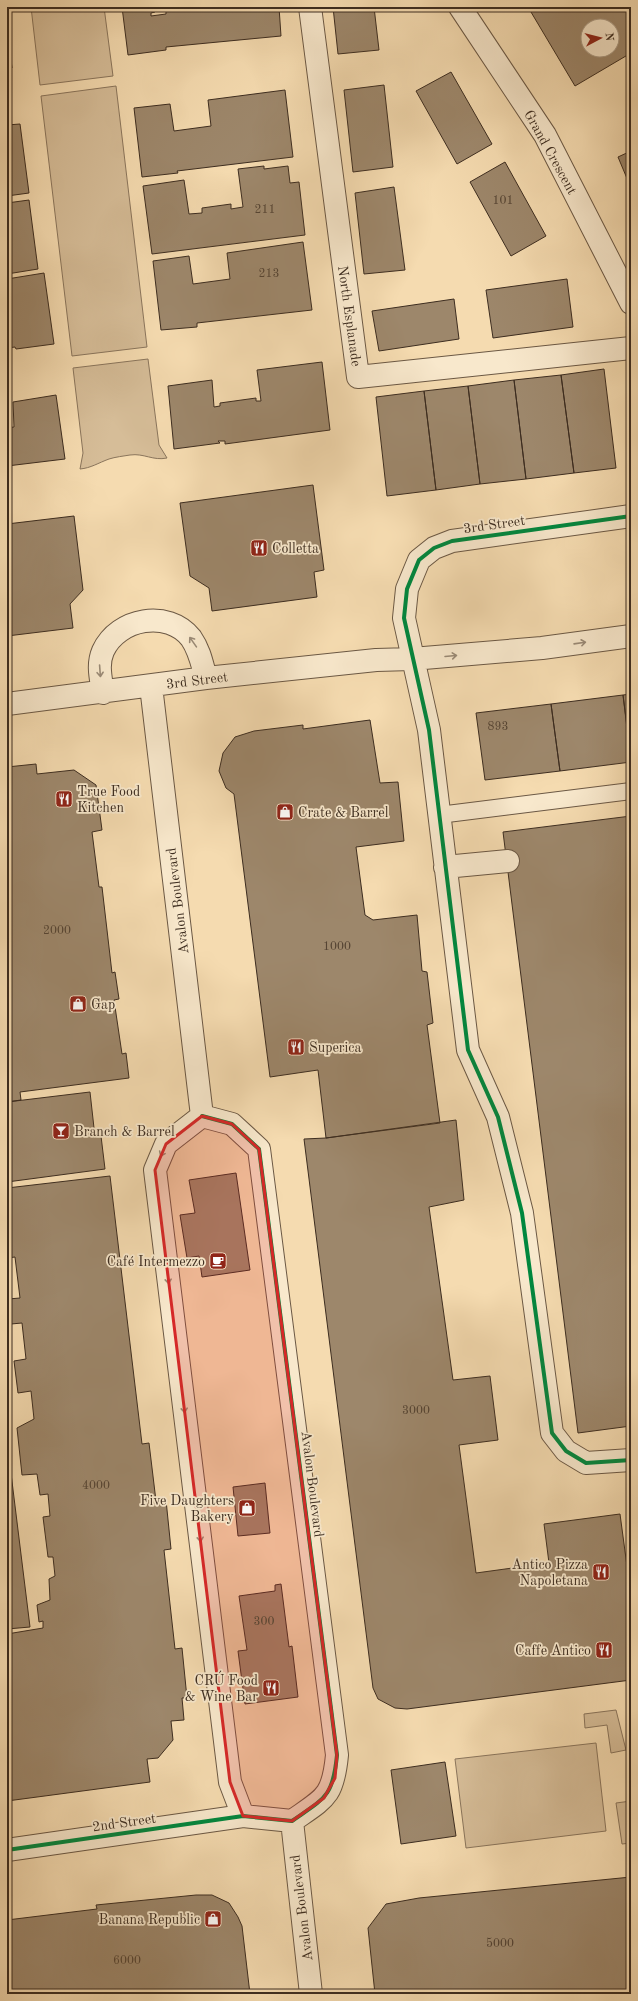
<svg xmlns="http://www.w3.org/2000/svg" width="638" height="2001" viewBox="0 0 638 2001" font-family="'Old Standard TT',serif">
	<style>
		.green { fill: #d6bd98; stroke: #8a755c }
		.building { fill: #9d876b; stroke: #3d2d20; fill-rule: evenodd }
		.lines { fill: none; stroke-linecap: round; stroke-linejoin: round }
		.lane-casing { stroke: #6b5844; stroke-width: 18 }
		.street-casing { stroke: #6b5844; stroke-width: 24 }
		.lane { stroke: #f8e8cc; stroke-width: 16 }
		.street { stroke: #f8e8cc; stroke-width: 22 }
		.cycleway-casing { stroke: #f8e8cc; stroke-width: 6 }
		.cycleway { stroke: #00873e; stroke-width: 4 }
		.oneway { stroke: #9a8a76 }
		.marked { fill: #d62828; fill-opacity: 0.2; stroke: #d62828; stroke-width: 3; stroke-linejoin: round }
		.labels { text-anchor: middle; stroke-width: 3.5; stroke-linejoin: round; paint-order: stroke }
		.number-label { font-size: 12px; fill: #543 }
		.street-label { font-size: 14px; fill: #3d2d20; stroke: #f8e8cc }
		.poi-label { font-size: 14px; fill: #3d2d20; stroke: #f8e8cc; text-anchor: start }
	</style>
	<rect width="100%" height="100%" fill="#f5dbb0"/>
	<filter id="stains"><feTurbulence type="fractalNoise" baseFrequency=".005" numOctaves="4"/><feColorMatrix values="0 0 0 0 .2 0 0 0 0 .09 0 0 0 0 .02 0 0 0 .5 -.17"/></filter>
	<radialGradient id="worn" r=".72"><stop offset=".6" stop-color="#630" stop-opacity="0"/><stop offset="1" stop-color="#630" stop-opacity=".3"/></radialGradient>
	<path class="green" d="M31,7H104L113,76L40,85Z
		M116,86L147,347L72,356L41,96Z
		M148,359L159,445L167,458C153,461 144,453 130,455C124,456 115,457 109,459C98,463 91,468 80,469L83,453L73,368Z
		M616,1710L626,1750L611,1753L607,1725L585,1728L584,1714Z
		M596,1743L606,1831L466,1848L455,1759Z
		M631,1801V1843L622,1844L616,1803Z"/>
	<path class="building" d="M122,7H155V12L151,13V16L166,14V10L185,7H191L192,11L205,7H279L281,36L166,47V50L128,55Z
		M333,7H374L379,50L338,54Z
		M528,7H631V53L575,86ZM588,26H612V50H588Z
		M7,27L12,68L7,69Z
		M451,72L492,144L457,164L416,91Z
		M384,85L393,167L353,172L344,90Z
		M285,90L293,157L177,171L178,173L142,177L134,108L170,104L174,131L211,126L208,100Z
		M20,124L29,193L7,196V125Z
		M631,151V188L618,157Z
		M505,162L546,236L511,256L470,182Z
		M264,166V169L288,166L290,183L299,182L305,235L152,254L143,186L184,180L189,214L202,213V208L231,204V209L243,207L238,169Z
		M394,187L405,270L364,274L355,193Z
		M29,200L38,269L7,274V203Z
		M303,242L312,310L197,323V327L161,330L153,261L189,256L193,284L230,279L227,253Z
		M44,273L54,344L16,349L15,347L7,348V279Z
		M567,279L573,327L493,338L486,290Z
		M454,299L459,339L379,351L372,311Z
		M322,362L330,430L225,444V441H218L220,443L174,449L168,386L212,380L214,407L220,406V403L256,398V401H261L257,370Z
		M604,369L616,468L574,473L561,375Z
		M561,375L574,473L526,479L514,380Z
		M514,380L526,479L480,484L468,386Z
		M468,386L480,484L436,490L424,391Z
		M424,391L436,490L387,496L376,397Z
		M56,395L65,459L7,466V428L14,427L13,402Z
		M313,485L324,570L314,572L317,597L212,611L209,588L190,576L180,503Z
		M74,516L83,590L70,604L73,628L7,636V524Z
		M631,694V757L623,695Z
		M623,695L631,762L560,771L551,704Z
		M551,704L560,771L485,780L476,713Z
		M370,720L380,783L398,782L404,841L356,847L365,915L373,920L417,915L422,971L427,972L433,1023L427,1025L440,1123L326,1138L318,1070L270,1077L234,794L226,788L219,771L223,753L235,737L254,731L303,725V729Z
		M36,764L37,774L74,770L96,785L102,830L92,832L99,887H102L112,973L115,972L119,999L114,1000L122,1054L126,1053L129,1078L20,1092L21,1100L7,1102V767Z
		M631,816V1426L578,1433L503,832Z
		M90,1092L95,1137L101,1136L105,1169L7,1182V1102Z
		M456,1120L464,1200L429,1207L453,1380L490,1376L498,1440L459,1445L476,1573L549,1563L544,1524L620,1514L631,1596V1680L407,1709L395,1708L378,1699L373,1688L304,1139L326,1138Z
		M236,1173L250,1270L202,1277L199,1256L187,1258L180,1215L195,1213L189,1180Z
		M110,1176L142,1444L149,1443L156,1501L166,1500L171,1549L164,1550L175,1649L182,1648L187,1698H182L184,1720L171,1721L173,1740L158,1758L147,1759L150,1782L7,1801V1634L43,1628V1621L39,1622L37,1605L50,1600L49,1579L55,1576L53,1557H48L43,1517L50,1516L48,1494L40,1495L37,1474L22,1475L17,1428L34,1419L31,1391L18,1393L14,1361L26,1359L22,1323L11,1324L8,1299L20,1298L15,1257L7,1258V1188Z
		M7,1441L30,1627L7,1629Z
		M265,1483L270,1533L238,1536L233,1487Z
		M281,1584L289,1647L292,1646L298,1697L245,1704L238,1651L247,1650L239,1596L275,1591V1585Z
		M445,1762L456,1836L401,1844L391,1770Z
		M631,1877V1994H375L368,1928L386,1904L419,1898Z
		M196,1895H212L229,1903L238,1917L242,1926L250,1994H7V1920L97,1909L96,1905Z"/>
	<g class="lines">
		<defs>
			<path id="lane" d="M439,815L631,791"/>
			<path id="street" d="M310,7L358,377L631,348
				M460,7L545,135L631,303
				M631,516L452,541L434,548L419,560L407,589L404,618L429,730L468,1050L498,1117L522,1213L552,1433L566,1451L586,1463L631,1460
				M151,686L202,1116
				M103,693C101,678 97,665 103,651C118,618 168,609 191,638C200,651 202,664 206,678
				M7,704L206,678L376,660L412,659L542,648L631,636
				M445,867L508,861
				M202,1116L166,1144L155,1170L230,1782L243,1816
				M292,1821L311,1994
				M7,1850L243,1816L292,1821C325,1798 333,1797 337,1755L259,1149L232,1124L202,1116"/>
		</defs>
		<use href="#lane" class="lane-casing"/>
		<use href="#street" class="street-casing"/>
		<use href="#lane" class="lane"/>
		<use href="#street" class="street"/>
		<defs>
			<path id="cycleway" d="M631,516L452,541L434,548L419,560L407,589L404,618L429,730L468,1050L498,1117L522,1213L552,1433L566,1451L586,1463L631,1460
				M7,1850L243,1816L292,1821C325,1798 333,1797 337,1755L259,1149L232,1124L202,1116"/>
		</defs>
		<use href="#cycleway" class="cycleway-casing"/>
		<use href="#cycleway" class="cycleway"/>
	</g>
	<defs><path id="oneway-shaft" d="M-6 0H5M1.5-3L5.5 0L1.5 3" fill="none" stroke-width="1.6" stroke-linecap="round" stroke-linejoin="round"/></defs>
	<g class="oneway">
		<use href="#oneway-shaft" transform="translate(193 642) rotate(-125)"/>
		<use href="#oneway-shaft" transform="translate(580 643) rotate(-8)"/>
		<use href="#oneway-shaft" transform="translate(451 656) rotate(-5)"/>
		<use href="#oneway-shaft" transform="translate(100 671) rotate(86)"/>
		<use href="#oneway-shaft" transform="translate(163 1151) rotate(114)"/>
		<use href="#oneway-shaft" transform="translate(168 1278) rotate(83)"/>
		<use href="#oneway-shaft" transform="translate(184 1407) rotate(83)"/>
		<use href="#oneway-shaft" transform="translate(200 1536) rotate(83)"/>
	</g>
	<path class="marked" d="M202,1116L232,1124L259,1149L337,1755L335,1778L324,1798L292,1821L243,1816L230,1782L155,1170L166,1144Z"/>
	<defs>
		<symbol id="restaurant-square" viewBox="-11 -11 22 22"><rect x="-9" y="-9" width="18" height="18" rx="4" fill="#8f2418" stroke="#f8e8cc"/><path d="M-5-6h1v4h1v-4h1v4h1v-4h1v5L-1.5 .5V6h-2V.5L-5-1ZM5-6V6H3V1.5H1.5Q1.5-4 5-6Z" fill="#fff"/></symbol>
		<symbol id="shop-square" viewBox="-11 -11 22 22"><rect x="-9" y="-9" width="18" height="18" rx="4" fill="#8f2418" stroke="#f8e8cc"/><path d="M-5-2.5h2.3a2.7 3.5 0 0 1 5.4 0H5L5.5 6h-11ZM-1.5-2.5h3a1.5 2.3 0 0 0-3 0Z" fill="#fff"/></symbol>
		<symbol id="bar-square" viewBox="-11 -11 22 22"><rect x="-9" y="-9" width="18" height="18" rx="4" fill="#8f2418" stroke="#f8e8cc"/><path d="M-6-5H6L.8 .8V4.5H3.5V6h-7V4.5H-.8V.8Z" fill="#fff"/></symbol>
		<symbol id="cafe-square" viewBox="-11 -11 22 22"><rect x="-9" y="-9" width="18" height="18" rx="4" fill="#8f2418" stroke="#f8e8cc"/><path d="M-5.5-4.5H6V0H3Q3 3.5 0 3.5H-2.5Q-5.5 3.5-5.5 0ZM3-3.2v2h1.7v-2ZM-6 4.5H4V6H-6Z" fill="#fff"/></symbol>
	</defs>
	<g fill-rule="evenodd">
		<use href="#restaurant-square" x="249" y="538" width="20" height="20"/>
		<use href="#restaurant-square" x="54" y="789" width="20" height="20"/>
		<use href="#shop-square" x="275" y="802" width="20" height="20"/>
		<use href="#shop-square" x="68" y="994" width="20" height="20"/>
		<use href="#restaurant-square" x="286" y="1037" width="20" height="20"/>
		<use href="#bar-square" x="51" y="1121" width="20" height="20"/>
		<use href="#cafe-square" x="208" y="1251" width="20" height="20"/>
		<use href="#shop-square" x="237" y="1498" width="20" height="20"/>
		<use href="#restaurant-square" x="591" y="1562" width="20" height="20"/>
		<use href="#restaurant-square" x="594" y="1640" width="20" height="20"/>
		<use href="#restaurant-square" x="261" y="1678" width="20" height="20"/>
		<use href="#shop-square" x="203" y="1909" width="20" height="20"/>
	</g>
	<g class="labels">
		<g class="number-label">
			<text x="503" y="204">101</text>
			<text x="265" y="213">211</text>
			<text x="269" y="277">213</text>
			<text x="498" y="730">893</text>
			<text x="57" y="934">2000</text>
			<text x="337" y="950">1000</text>
			<text x="416" y="1414">3000</text>
			<text x="96" y="1489">4000</text>
			<text x="264" y="1625">300</text>
			<text x="500" y="1947">5000</text>
			<text x="127" y="1964">6000</text>
		</g>
		<g class="street-label">
			<text transform="translate(551 152) rotate(61)" y="5">Grand Crescent</text>
			<text transform="translate(350 316) rotate(82)" y="5">North Esplanade</text>
			<text transform="translate(494 524) rotate(-8)" y="5">3rd Street</text>
			<text transform="translate(197 680) rotate(-7)" y="5">3rd Street</text>
			<text transform="translate(177 901) rotate(-97)" y="5">Avalon Boulevard</text>
			<text transform="translate(313 1484) rotate(83)" y="5">Avalon Boulevard</text>
			<text transform="translate(124 1822) rotate(-8)" y="5">2nd Street</text>
			<text transform="translate(301 1908) rotate(-97)" y="5">Avalon Boulevard</text>
		</g>
		<g class="poi-label">
			<text x="272" y="553">Colletta</text>
			<text x="77" y="796">True Food<tspan x="77" dy="16">Kitchen</tspan></text>
			<text x="298" y="817">Crate &amp; Barrel</text>
			<text x="91" y="1009">Gap</text>
			<text x="309" y="1052">Superica</text>
			<text x="74" y="1136">Branch &amp; Barrel</text>
			<text x="205" y="1266" text-anchor="end">Café Intermezzo</text>
			<text x="234" y="1505" text-anchor="end">Five Daughters<tspan x="234" dy="16">Bakery</tspan></text>
			<text x="588" y="1569" text-anchor="end">Antico Pizza<tspan x="588" dy="16">Napoletana</tspan></text>
			<text x="591" y="1655" text-anchor="end">Caffe Antico</text>
			<text x="258" y="1685" text-anchor="end">CRÚ Food<tspan x="258" dy="16">&amp; Wine Bar</tspan></text>
			<text x="200" y="1924" text-anchor="end">Banana Republic</text>
		</g>
	</g>
	<rect width="638" height="2001" fill="none" stroke="#f5dbb0" stroke-width="24"/>
	<rect x="8" y="8" width="622" height="1985" fill="none" stroke="#3d2d20" stroke-width="2"/>
	<rect x="12" y="12" width="614" height="1977" fill="none" stroke="#3d2d20"/>
	<g transform="translate(600 38) rotate(83)"><circle r="19" fill="#f8e8cc" stroke="#ad9d87"/>
	<path d="M0-3L7 15L0 10L-7 15Z" fill="#8f2418"/>
	<text y="-6" font-size="11" font-weight="bold" text-anchor="middle" fill="#3d2d20">N</text>
	</g>
	<rect width="100%" height="100%" filter="url(#stains)"/>
	<rect width="100%" height="100%" fill="url(#worn)"/>
</svg>
